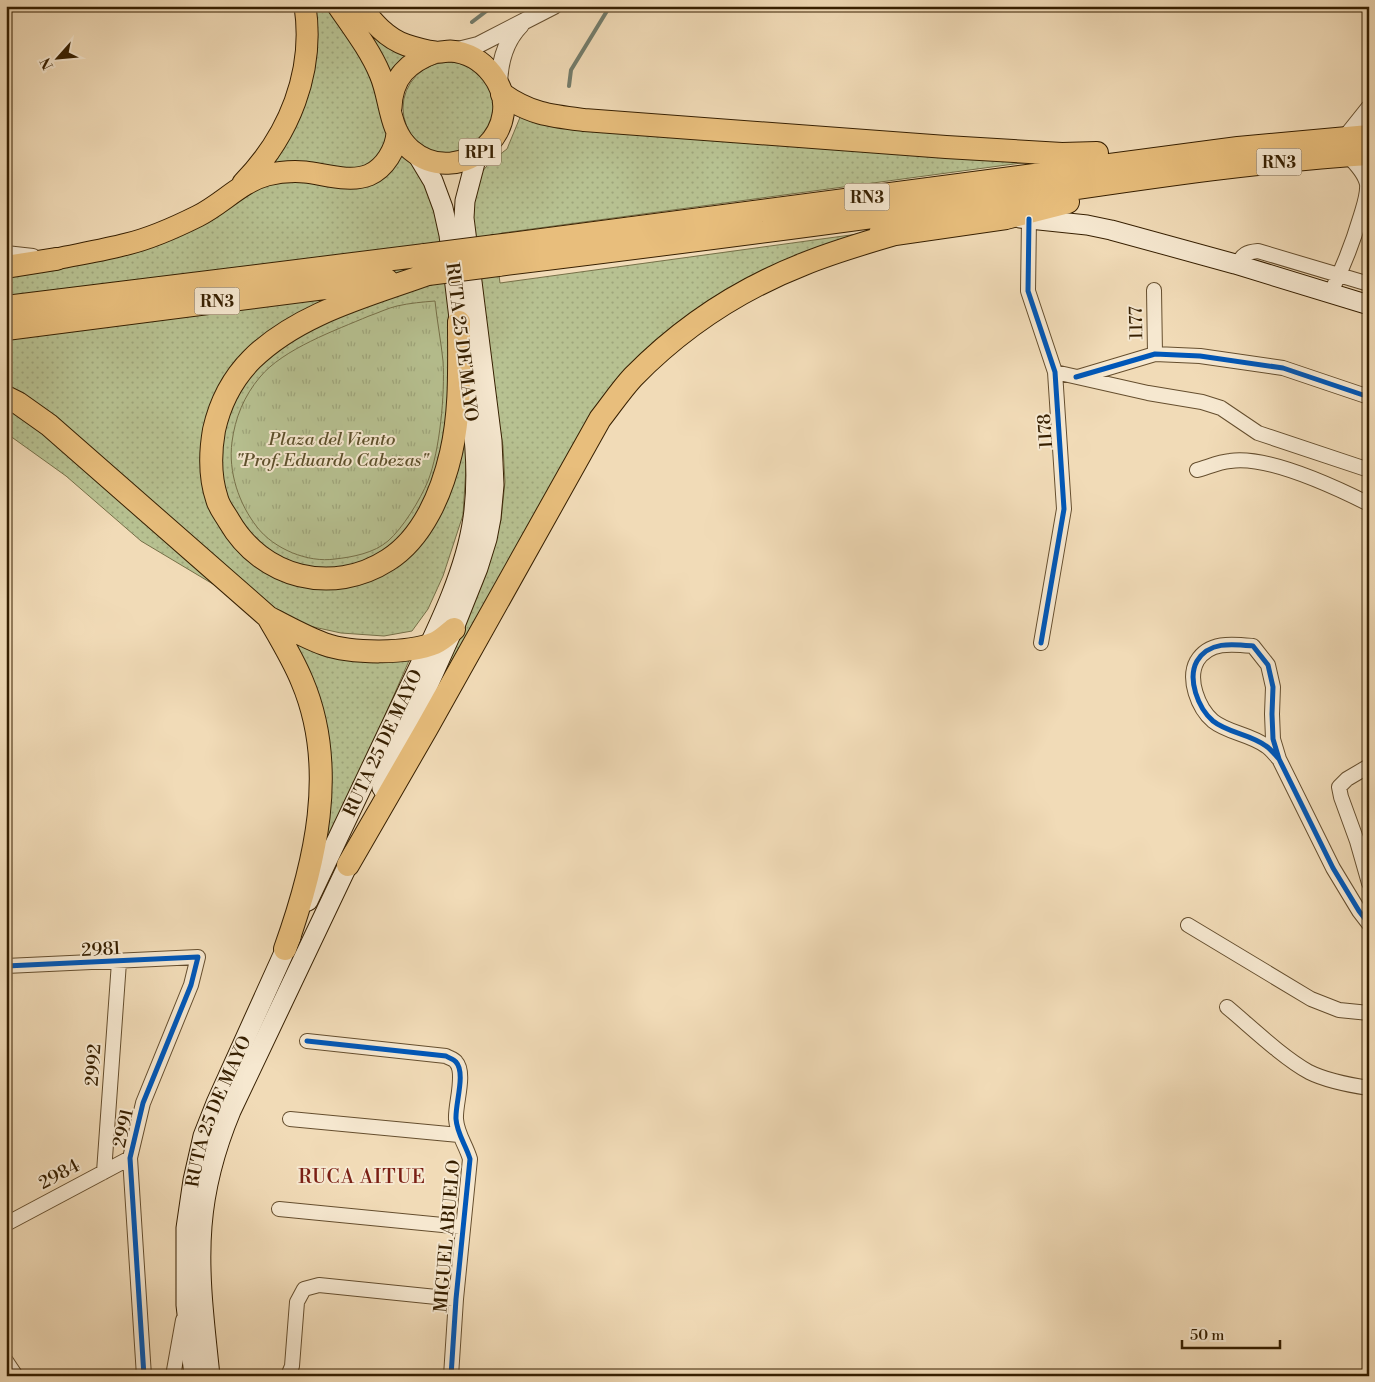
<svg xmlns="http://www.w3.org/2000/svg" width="1375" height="1382" viewBox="0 0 1375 1382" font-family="'Libre Bodoni',serif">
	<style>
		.grass { fill: url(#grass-dots); stroke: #767048 }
		.park { fill: url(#park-tufts); stroke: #767048 }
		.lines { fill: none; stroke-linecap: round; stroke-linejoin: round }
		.stream { stroke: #737c6b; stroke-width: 4 }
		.minor-casing { stroke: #654e2e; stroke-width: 16 }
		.tertiary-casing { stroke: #654e2e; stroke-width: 18 }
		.secondary-casing { stroke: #361f00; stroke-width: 21 }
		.primary-casing { stroke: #361f00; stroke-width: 23 }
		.trunk-casing { stroke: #361f00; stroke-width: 24 }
		.minor { stroke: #f6e8d0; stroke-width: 14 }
		.tertiary { stroke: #f6e8d0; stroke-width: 16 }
		.secondary { stroke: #f6e8d0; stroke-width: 19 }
		.primary { stroke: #e8be7c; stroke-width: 21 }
		.trunk { stroke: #e8be7c; stroke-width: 22 }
		.trunk-bridge-casing { stroke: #361f00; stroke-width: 24; stroke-linecap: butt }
		.trunk-bridge { stroke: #e8be7c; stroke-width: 22 }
		.cycleway-casing { stroke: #f6e8d0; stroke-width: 8 }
		.cycleway { stroke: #0057b8; stroke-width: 5 }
		.labels { text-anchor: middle; stroke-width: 4; stroke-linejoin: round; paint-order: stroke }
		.shield { fill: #f6e8d0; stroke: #705b3e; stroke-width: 1 }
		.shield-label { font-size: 16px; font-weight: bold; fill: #361f00 }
		.street-label { font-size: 18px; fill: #361f00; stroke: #f6e8d0 }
		.park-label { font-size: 18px; font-style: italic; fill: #5d502c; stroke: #f6e8d0 }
		.neighbourhood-label { font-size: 19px; letter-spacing: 1px; fill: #7a1f14; stroke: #f6e8d0 }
	</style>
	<defs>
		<pattern id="grass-dots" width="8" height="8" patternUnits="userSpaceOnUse" patternTransform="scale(1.25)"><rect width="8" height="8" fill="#b7c191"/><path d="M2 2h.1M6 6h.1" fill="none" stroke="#9ea57b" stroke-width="1.8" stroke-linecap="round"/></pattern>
		<pattern id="park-tufts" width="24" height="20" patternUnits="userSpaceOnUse" patternTransform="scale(1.25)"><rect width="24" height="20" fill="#b7c191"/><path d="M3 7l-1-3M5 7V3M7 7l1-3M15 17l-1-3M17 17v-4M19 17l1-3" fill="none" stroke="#9ea57b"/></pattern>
	</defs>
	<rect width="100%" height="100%" fill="#f1dbb7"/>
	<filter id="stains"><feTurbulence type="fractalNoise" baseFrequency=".004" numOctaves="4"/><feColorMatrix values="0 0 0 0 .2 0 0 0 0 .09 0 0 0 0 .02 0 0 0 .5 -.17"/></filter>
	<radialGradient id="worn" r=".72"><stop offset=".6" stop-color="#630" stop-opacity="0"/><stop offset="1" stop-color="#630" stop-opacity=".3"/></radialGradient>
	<path class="grass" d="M310,6H330L366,61L389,141L368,170L257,172L285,137Z
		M367,31L376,39L408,54L393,67L388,76Z
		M403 108a46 46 0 1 1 92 0a46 46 0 1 1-92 0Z
		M521,115L1051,159L502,233L494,236L500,283L858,234L635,370L400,764L482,584L501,520L505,482L503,446L478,301L470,209L481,173L491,161L507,149Z
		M403,151L416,168L428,189L440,232L468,436L463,515L443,576L428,609L412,631L384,636L341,633L268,617L141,541L66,476L6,433V253L94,256L282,177L362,187L376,183L387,175Z
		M288,637L411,656L321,862L324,828Z"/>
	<path class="park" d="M435,301C437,321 441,341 443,361C445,394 440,450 428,481C420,500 403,528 388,541C374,553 353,557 335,559C308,563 274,549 257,527C239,504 228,472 232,442C235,418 244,396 260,377C283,349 336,330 369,316C378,313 388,308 397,306C410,303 423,302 435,301Z"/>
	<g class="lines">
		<path class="stream" d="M472,22L493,6
			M569,86L571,70L610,6"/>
		<defs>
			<path id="minor" d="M1029,219L1028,291L1055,372L1064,509L1041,643
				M6,253L33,256
				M1237,265C1242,254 1247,252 1258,251L1369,284
				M1154,290L1155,354
				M1330,294C1343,268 1353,242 1361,215C1364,205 1368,194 1367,184C1365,174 1355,163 1348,156
				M1055,372L1148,393L1202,402L1221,408L1258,433L1369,470
				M1078,377L1155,354L1200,356L1283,368L1369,397
				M1197,470C1208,467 1219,462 1230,461C1268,455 1335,487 1369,504
				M1279,759C1275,755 1271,749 1266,746C1250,734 1228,733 1213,721C1198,708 1187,679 1197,661C1209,641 1233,644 1253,646L1268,665L1273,687L1272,714L1273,739L1279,759L1333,868L1359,911L1369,924
				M1369,766L1347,779L1339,787L1341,797L1357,841L1369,883
				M1188,925L1311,999L1339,1010L1369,1013
				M6,966L198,957L191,985L143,1103L130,1158L144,1376
				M1227,1007C1251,1027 1282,1057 1309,1072C1327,1081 1349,1085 1369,1088
				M307,1041L446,1056C449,1058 454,1059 456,1062C466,1073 455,1104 456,1119C457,1134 466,1145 470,1159L456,1299L451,1376
				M290,1119L459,1135
				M104,1172L119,962
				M279,1209L463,1227
				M6,1224L130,1158
				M6,1361L16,1376
				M173,1376L183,1320
				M288,1376L292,1366L297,1302L304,1289L319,1285L456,1299"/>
			<path id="tertiary" d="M454,51L478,45L554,6
				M499,88C499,65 505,41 521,25
				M1345,138L1369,108"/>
			<g id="secondary">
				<path d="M418,156L433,181L443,208L449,235L461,335"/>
				<path d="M1020,218L1087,225L1111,230L1235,264L1369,305"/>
				<path d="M382,788L456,623L478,568L487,539L491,518L494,485L492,441L464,218L465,201L477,155"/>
				<path id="s1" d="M308,901C341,831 374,761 407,692C432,639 465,576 473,518C480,469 473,423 466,375"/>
				<path id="s2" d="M194,1376L186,1305V1228L193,1180L203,1136L216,1103L291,937"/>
				<path d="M210,1376C205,1326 198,1276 202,1226C205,1187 216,1147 231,1111L354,852"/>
			</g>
			<path id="primary" d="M338,6C353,28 370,50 380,74C391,99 388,131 411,150C461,192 532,126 492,74C482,61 467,52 450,51C445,51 440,53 435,52C426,51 415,48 406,45C386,38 373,22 360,6
				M391,108C392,77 408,62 436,52
				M243,183C289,136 315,72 305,6
				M56,259C80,254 104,250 127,244C152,238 176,227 198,216C222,204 241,182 267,175C279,172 292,171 305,172C324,174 350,183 369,175C385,168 396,149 397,133"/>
			<path id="trunk" d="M502,94C530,114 551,116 584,120L946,147L1062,154L1097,153
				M880,234H895L1006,218L1068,202
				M495,246L1238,148L1369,136
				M498,265C661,245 825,224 988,201C1114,183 1241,162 1369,154
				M6,267L56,259
				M428,274C367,296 299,313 252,359C232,379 220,403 214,430C210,453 210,478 217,499C219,507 225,514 229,521C262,578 332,596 388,560C423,538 442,492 451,453C461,410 459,366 459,322
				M6,307L425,255
				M6,329L387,280
				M6,397L18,403L49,425L268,617C287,627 305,637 324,644C352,654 408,654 435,643C442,640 448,634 454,629
				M268,617C280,638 293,659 302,681C339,768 315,865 285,949
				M348,865L427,728L600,419C611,405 621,390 633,377C681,328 740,289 804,264C833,252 864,243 895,234"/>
		</defs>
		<use href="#minor" class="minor-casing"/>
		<use href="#tertiary" class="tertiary-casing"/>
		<use href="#secondary" class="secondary-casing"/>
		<use href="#primary" class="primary-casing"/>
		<use href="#trunk" class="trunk-casing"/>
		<use href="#minor" class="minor"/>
		<use href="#tertiary" class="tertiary"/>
		<use href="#secondary" class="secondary"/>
		<use href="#primary" class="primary"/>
		<use href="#trunk" class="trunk"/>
		<defs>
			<path id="trunk-bridge" d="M425,255L495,246
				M428,274L498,265"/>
		</defs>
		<use href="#trunk-bridge" class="trunk-bridge-casing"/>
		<use href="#trunk-bridge" class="trunk-bridge"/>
		<defs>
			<path id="cycleway" d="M1029,219L1028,291L1055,372L1064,509L1041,643
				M1076,377L1155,354L1200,356L1283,368L1369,397
				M1279,759C1275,755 1271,749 1266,746C1250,734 1228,733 1213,721C1198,708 1187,679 1197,661C1209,641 1233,644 1253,646L1268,665L1273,687L1272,714L1273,739L1279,759L1333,868L1359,911L1369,924
				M6,966L198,957L191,985L143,1103L130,1158L144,1376
				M307,1041L446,1056C449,1058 454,1059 456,1062C466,1073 455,1104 456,1119C457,1134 466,1145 470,1159L456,1299L451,1376"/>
		</defs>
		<use href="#cycleway" class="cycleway-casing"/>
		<use href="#cycleway" class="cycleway"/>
	</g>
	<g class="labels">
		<g class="shield">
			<rect x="459" y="138.5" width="42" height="27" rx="4"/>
			<rect x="1256.5" y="148.5" width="45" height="27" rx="4"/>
			<rect x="844.5" y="183.5" width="45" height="27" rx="4"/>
			<rect x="194.5" y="287.5" width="45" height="27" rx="4"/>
		</g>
		<g class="shield-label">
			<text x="480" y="158">RP1</text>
			<text x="1279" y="168">RN3</text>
			<text x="867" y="203">RN3</text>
			<text x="217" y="307">RN3</text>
		</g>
		<g class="street-label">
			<text transform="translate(1136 323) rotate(-91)" y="6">1177</text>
			<text transform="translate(462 342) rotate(83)" y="6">RUTA 25 DE MAYO</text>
			<text transform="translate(1045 431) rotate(-94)" y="6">1178</text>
			<text dy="6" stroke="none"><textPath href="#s1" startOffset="175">RUTA 25 DE MAYO</textPath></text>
			<text transform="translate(101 949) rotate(-3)" y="6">2981</text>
			<text transform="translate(93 1065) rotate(-86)" y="6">2992</text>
			<text dy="6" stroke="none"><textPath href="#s2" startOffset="270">RUTA 25 DE MAYO</textPath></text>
			<text transform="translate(123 1128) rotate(-77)" y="6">2991</text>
			<text transform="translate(59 1174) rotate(-28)" y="6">2984</text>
			<text transform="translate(447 1236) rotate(-85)" y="6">MIGUEL ABUELO</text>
		</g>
		<g class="park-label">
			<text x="332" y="445">Plaza del Viento<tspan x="332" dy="21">"Prof. Eduardo Cabezas"</tspan></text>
		</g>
		<g class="neighbourhood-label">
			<text x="362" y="1183">RUCA AITUE</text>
		</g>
	</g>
	<rect width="1375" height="1382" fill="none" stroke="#f1dbb7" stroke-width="25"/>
	<rect x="8" y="8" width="1360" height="1367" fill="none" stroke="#361f00" stroke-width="2.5"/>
	<rect x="12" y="12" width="1350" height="1357" fill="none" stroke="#361f00"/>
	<g transform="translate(58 58) rotate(243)" stroke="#f6e8d0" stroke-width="4" paint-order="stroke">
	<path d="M0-4L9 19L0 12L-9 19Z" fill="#361f00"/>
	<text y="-8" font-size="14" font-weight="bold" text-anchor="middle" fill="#361f00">N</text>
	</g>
	<path d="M1182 1340v8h98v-8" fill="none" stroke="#361f00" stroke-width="2.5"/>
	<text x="1190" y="1340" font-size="15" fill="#361f00" stroke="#f6e8d0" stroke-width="4" paint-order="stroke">50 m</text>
	<rect width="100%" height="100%" filter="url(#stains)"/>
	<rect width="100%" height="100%" fill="url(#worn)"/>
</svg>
